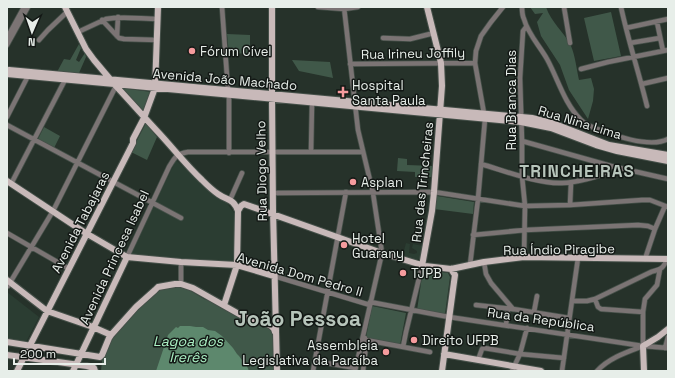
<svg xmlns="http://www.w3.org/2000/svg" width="675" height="378" viewBox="0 0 675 378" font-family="'Space Grotesk',sans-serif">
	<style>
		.built { fill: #2b3d32 }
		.green { fill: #405849 }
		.water { fill: #5d886d }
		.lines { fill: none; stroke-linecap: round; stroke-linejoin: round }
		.minor-casing { stroke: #455049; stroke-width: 6 }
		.major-casing { stroke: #455049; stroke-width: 8 }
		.minor { stroke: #7b7474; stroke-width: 4.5 }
		.major { stroke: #c8b9b9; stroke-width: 6 }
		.poi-dot { fill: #f59b9d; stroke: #131815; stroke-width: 1.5 }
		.labels { text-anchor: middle; stroke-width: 3; stroke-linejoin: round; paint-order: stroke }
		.poi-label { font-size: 13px; fill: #e7eee9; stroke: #131815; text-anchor: start }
		.street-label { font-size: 13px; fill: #e7eee9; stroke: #131815 }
		.water-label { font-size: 14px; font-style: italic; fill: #abf1c4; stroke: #131815 }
		.district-label { font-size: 17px; font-weight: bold; letter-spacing: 1px; fill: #b7c5bb; stroke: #131815 }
		.town-label { font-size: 21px; font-weight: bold; fill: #b7c5bb; stroke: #131815 }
	</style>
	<rect width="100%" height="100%" fill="#26322a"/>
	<path class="built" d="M176,160L212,193L226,202L235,214L234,264L130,255Z
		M406,243L410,244L409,253L414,254L417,253V251L412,248L413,244L423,246L420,259H417L416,262L402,258Z
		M7,292L39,317L26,342L7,340Z"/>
	<path class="green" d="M530,7H546C551,22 564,32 571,46C575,55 577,71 579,80L591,78L594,89L593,101L588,119L569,90L560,65L541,36L537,22L543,13L535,14Z
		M611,12L621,56L594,61L584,18Z
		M227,34L250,35V53L229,54Z
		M79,44L81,48L76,60L79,62L85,53L86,57L79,73L57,72L64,59L70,60Z
		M292,60L330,62L333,78L299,71Z
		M121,88L152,92L143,113Z
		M146,123L157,137L147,160L131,152Z
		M44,127L60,136L54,148L38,139Z
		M398,158L407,159V165L434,166L432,177H415V172L397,171Z
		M437,196L474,202L473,214L434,209Z
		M423,270L448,273L450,277L445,314L417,310Z
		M183,286L204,299L218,304L241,318L253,322L264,324L271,329L274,334L273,348L274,371H101L102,361L111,336L159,288Z
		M372,306L406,313L400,345L366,338Z"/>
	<path class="water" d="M180,326H190L196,327H203L208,330L215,331L222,336L233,348L237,354L239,356L242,360L246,364L249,371H156L168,335L176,327L178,328Z"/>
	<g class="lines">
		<defs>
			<path id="minor" d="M222,7L228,90
				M318,7L344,9L358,7
				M344,7L358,130L373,193L382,253L355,371
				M522,7C522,11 522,15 524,19C528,34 539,45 547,59C558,79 564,103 581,120C586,126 595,128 603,131C619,137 651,148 668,139
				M564,7L570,43
				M621,7C628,40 639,73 647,106
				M102,20L117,36L119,38L124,39L157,40
				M657,22L663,51
				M626,28L668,19
				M78,32L106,19C123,16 141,19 158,19
				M117,36L118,17
				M7,38L24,7
				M383,38L410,39L434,33
				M39,40L48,30L67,12
				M630,43L660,38
				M7,45L28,7
				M350,64L475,63
				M581,69L608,62L668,50
				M642,84L668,78
				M229,95V153
				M7,117L28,76
				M7,125L181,218
				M522,141L611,166L668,179
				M311,152L312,103
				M481,164C505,171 538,184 562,183C571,183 579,181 587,179C596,177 605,175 611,166
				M11,184L65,80
				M273,193L434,192L525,206L570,205L642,200H650L668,207
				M230,200L242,173
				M570,205L571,183
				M7,233L66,267
				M473,235L525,230L638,225L648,226L655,229
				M127,257L169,167C175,157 176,154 188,152H363
				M524,257L525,206L522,176V141L520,78L523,31L526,27
				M645,259L655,229L665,206
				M484,262L486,274L491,283L513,309
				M470,265L478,199L485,119L475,63L476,51L481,36L491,22L503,7
				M274,276L370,305
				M181,284V262
				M8,286L53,211L116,86
				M595,299L598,307L601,309L643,312
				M572,301H587L595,299L651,272C661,269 663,269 667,259
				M370,302L449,317L643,346L668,348
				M476,305L513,309L569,318
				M534,312L537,296
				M506,325L508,308
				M366,340L430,352
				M403,347L406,332L422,266
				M665,348L668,337
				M478,360L482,349L484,348L520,354L564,358
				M315,361L355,368
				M313,371L346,192
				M363,371L366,346L365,338
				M512,371L520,354L527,328
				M562,371L578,258
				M597,371C609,358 627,352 643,346V312L645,299L657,285L660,269"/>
			<path id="major" d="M65,7L86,49L94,60L110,79
				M272,7V99L273,210L277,371
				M9,70L532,118L555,124L609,145L668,155
				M7,74L521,122L551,128L596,145L617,151L668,161
				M114,84C129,100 143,116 158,132C173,148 186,165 202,180C207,185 212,190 218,194C228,201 233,198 238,211L237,265L224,305
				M7,181L84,232L127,257L181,262L237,265L274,276
				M238,211L241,206L244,204L382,253L425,266L451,269L484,262L524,257L668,259
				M422,266L432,211L434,192L442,86L441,63L427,7
				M7,280L47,311L93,327L111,335
				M7,342L100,357L102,355L109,338L111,335L136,307L155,290L158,287L175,284H181L193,288L246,318L266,323L271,326L274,329L275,332
				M444,354L541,371
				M7,355L87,366L94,368L95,371
				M17,371L133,143V139L144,118L155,88L158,7
				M73,371L127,257
				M442,371L454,282L455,275L451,269
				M644,371L643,346L658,337L668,329"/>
		</defs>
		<use href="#minor" class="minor-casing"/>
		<use href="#major" class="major-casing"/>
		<use href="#minor" class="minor"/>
		<use href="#major" class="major"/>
	</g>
	<g class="poi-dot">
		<circle cx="192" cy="51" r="4"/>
		<path d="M341 86h4v4h4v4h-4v4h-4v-4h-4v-4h4z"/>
		<circle cx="353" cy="182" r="4"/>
		<circle cx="344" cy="245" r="4"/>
		<circle cx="403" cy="273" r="4"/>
		<circle cx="414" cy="340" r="4"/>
		<circle cx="386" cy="352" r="4"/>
	</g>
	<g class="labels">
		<g class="poi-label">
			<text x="200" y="56">Fórum Cível</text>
			<text x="352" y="90">Hospital<tspan x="352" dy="15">Santa Paula</tspan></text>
			<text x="361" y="187">Asplan</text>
			<text x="352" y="243">Hotel<tspan x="352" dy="15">Guarany</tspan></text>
			<text x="411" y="278">TJPB</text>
			<text x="422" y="345">Direito UFPB</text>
			<text x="378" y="350" text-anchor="end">Assembleia<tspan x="378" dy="15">Legislativa da Paraíba</tspan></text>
		</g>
		<g class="street-label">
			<text transform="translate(413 53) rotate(-1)" y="5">Rua Irineu Joffily</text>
			<text transform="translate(225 79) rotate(5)" y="5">Avenida João Machado</text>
			<text transform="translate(511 100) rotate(-90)" y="5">Rua Branca Dias</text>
			<text transform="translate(580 122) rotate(17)" y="5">Rua Nina Lima</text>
			<text transform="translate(261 171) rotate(-91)" y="5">Rua Diogo Velho</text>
			<text transform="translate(422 182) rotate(-84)" y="5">Rua das Trincheiras</text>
			<text transform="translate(80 222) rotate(-63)" y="5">Avenida Tabajaras</text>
			<text transform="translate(559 249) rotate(-1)" y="5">Rua Índio Piragibe</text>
			<text transform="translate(114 257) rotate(-65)" y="5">Avenida Princesa Isabel</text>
			<text transform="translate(300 274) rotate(16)" y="5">Avenida Dom Pedro II</text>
			<text transform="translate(541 319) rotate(8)" y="5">Rua da República</text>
		</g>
		<g class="water-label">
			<text x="188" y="346">Lagoa dos<tspan x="188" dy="16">Irerês</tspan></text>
		</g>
		<g class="district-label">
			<text x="577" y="177">TRINCHEIRAS</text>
		</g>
		<g class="town-label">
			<text x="298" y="326">João Pessoa</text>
		</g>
	</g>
	<rect width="675" height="378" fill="none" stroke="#e7eee9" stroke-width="16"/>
	<g transform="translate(32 32) rotate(182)" stroke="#131815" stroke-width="3" paint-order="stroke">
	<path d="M0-3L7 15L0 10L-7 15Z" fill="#e7eee9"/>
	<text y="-6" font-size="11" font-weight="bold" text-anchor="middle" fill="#e7eee9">N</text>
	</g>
	<path d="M14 358v6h91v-6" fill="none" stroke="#e7eee9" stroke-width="2"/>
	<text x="20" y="358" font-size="12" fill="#e7eee9" stroke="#131815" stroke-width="3" paint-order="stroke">200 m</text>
</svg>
